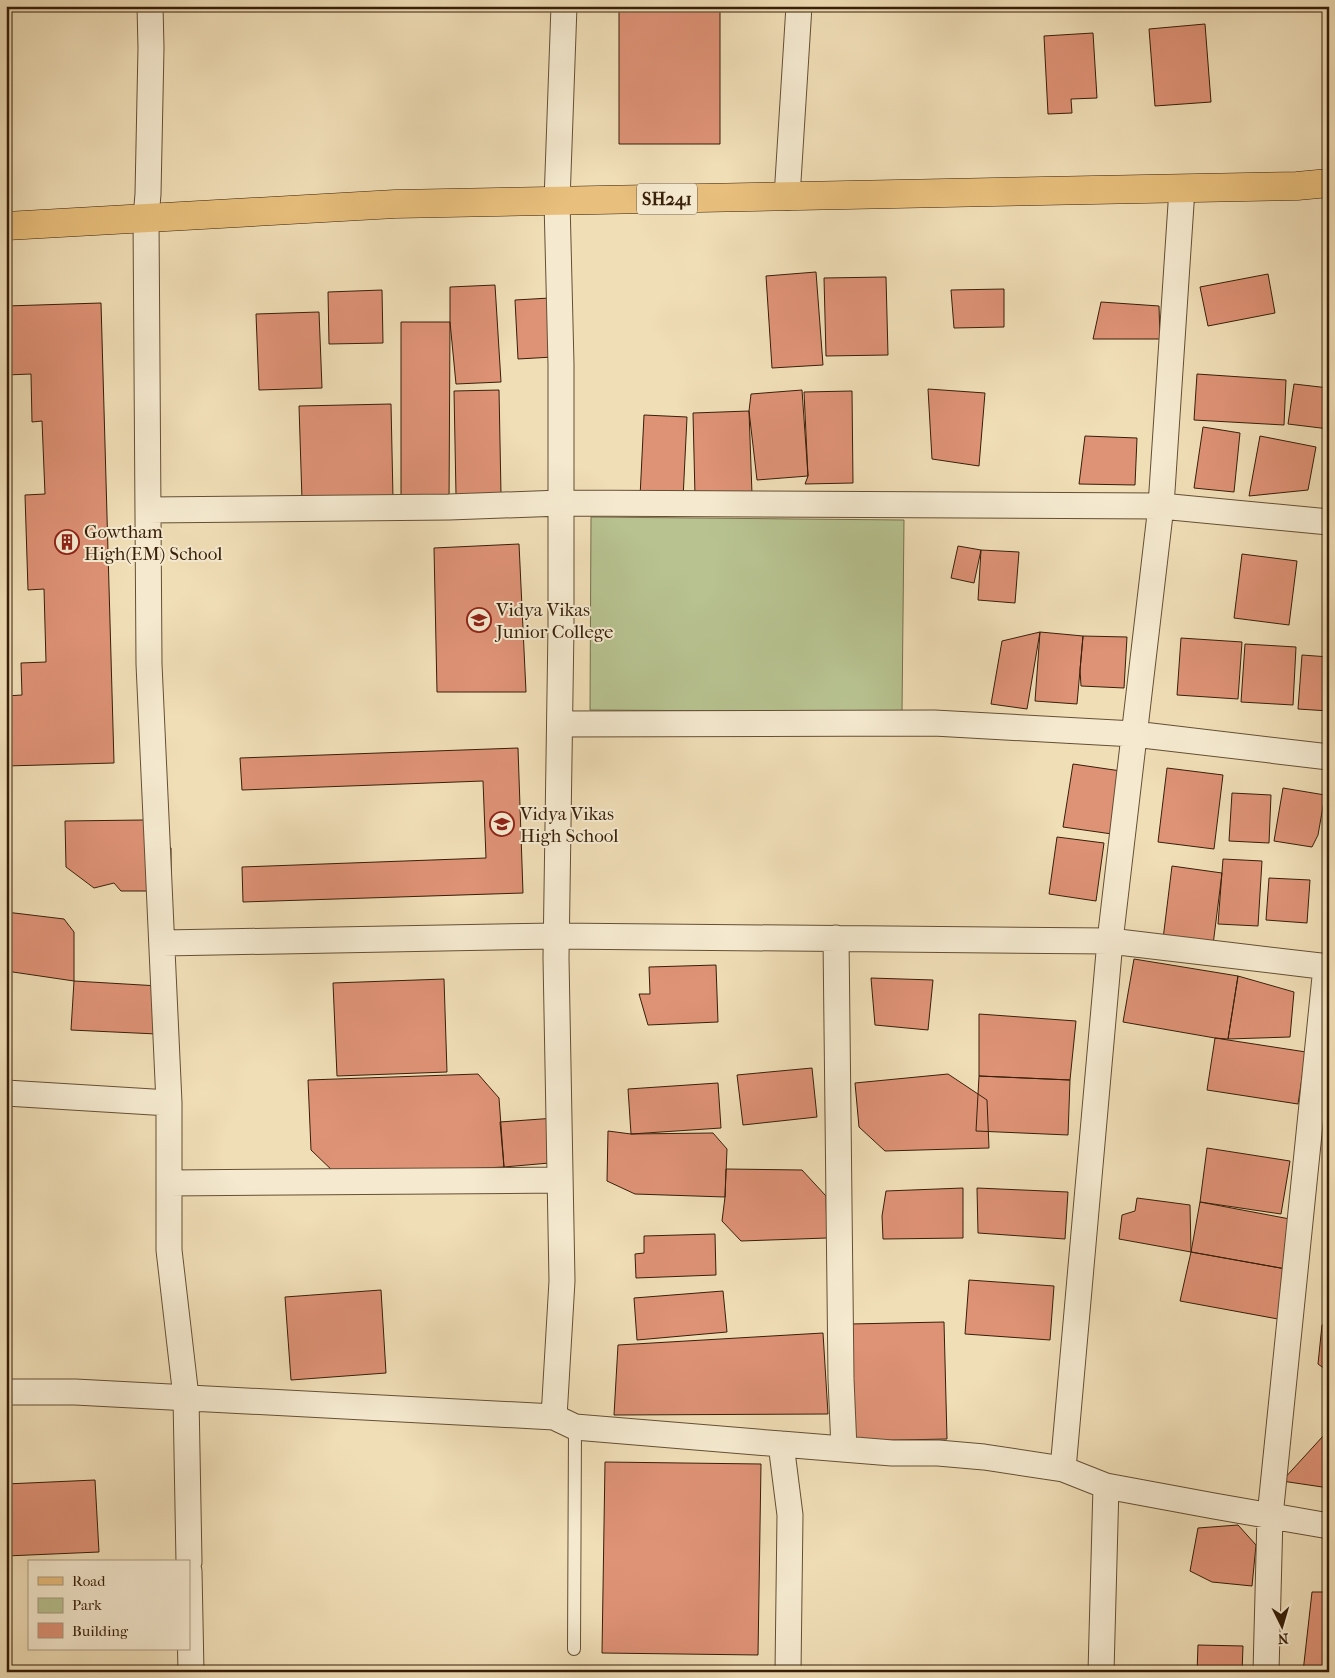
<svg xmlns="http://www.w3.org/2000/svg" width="1335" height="1678" viewBox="0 0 1335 1678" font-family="'IM FELL French Canon',serif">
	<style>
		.green { fill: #b7c290; stroke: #77704c }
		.building { fill: #de9276; stroke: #371f08 }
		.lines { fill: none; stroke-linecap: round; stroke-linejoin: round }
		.service-casing { stroke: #654f34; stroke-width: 14 }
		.minor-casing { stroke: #654f34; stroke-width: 27 }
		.primary-casing { stroke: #371f08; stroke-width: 29 }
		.service { stroke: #f5ead0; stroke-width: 12 }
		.minor { stroke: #f5ead0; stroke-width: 25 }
		.primary { stroke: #e8bf7c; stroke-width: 28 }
		.labels { text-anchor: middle; stroke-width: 4; stroke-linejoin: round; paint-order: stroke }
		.shield { fill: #f5ead0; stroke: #705c44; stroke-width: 1 }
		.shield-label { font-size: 18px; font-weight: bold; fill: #371f08 }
		.poi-label { font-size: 19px; fill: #371f08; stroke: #f5ead0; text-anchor: start }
	</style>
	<rect width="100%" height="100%" fill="#f0deb7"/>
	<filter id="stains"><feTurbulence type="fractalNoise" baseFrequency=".004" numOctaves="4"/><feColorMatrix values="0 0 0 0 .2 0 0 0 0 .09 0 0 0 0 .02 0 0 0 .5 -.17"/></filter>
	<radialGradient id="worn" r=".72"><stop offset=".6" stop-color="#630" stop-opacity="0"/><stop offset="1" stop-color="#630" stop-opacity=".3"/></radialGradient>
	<path class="green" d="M591,517L904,520L902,712L590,710Z"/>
	<path class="building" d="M619,6H720V144H619Z
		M1205,24L1211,102L1155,106L1149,29Z
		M1093,33L1097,98L1071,99L1072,113L1048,114L1044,36Z
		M816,272L823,365L772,368L766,276Z
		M1268,274L1275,313L1208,326L1200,287Z
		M886,277L888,355L826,356L824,278Z
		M495,285L501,382L456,384L450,322V287Z
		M1004,289V327L954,328L951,290Z
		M382,290L383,343L329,344L328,292Z
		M550,298L553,357L518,359L515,300Z
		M1101,302L1159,306L1160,339H1093Z
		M101,303L114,763L6,766V696L22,695L21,663L46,662L44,589L28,590L25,495L45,494L42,421L32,422L31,374L6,375V306Z
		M319,312L322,388L259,390L256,314Z
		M401,322H450L449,507H401Z
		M1197,374L1286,380L1284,425L1194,420Z
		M1294,384L1329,388V429L1288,424Z
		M928,389L985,393L979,466L932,459Z
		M499,390L501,494L456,495L454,391Z
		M802,390L808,476L757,480L749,411L751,394Z
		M852,391L853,483L805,484L808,476L804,392Z
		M391,404L393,498L302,500L299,406Z
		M749,411L752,494L695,496L693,413Z
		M644,415L687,417L683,499L640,497Z
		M1203,427L1240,433L1234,492L1194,488Z
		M1085,436L1137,438L1135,485L1079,484Z
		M1260,436L1316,447L1308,490L1249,496Z
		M519,544L526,692H437L434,548Z
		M958,546L981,550L974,583L951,578Z
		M981,550L1019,552L1015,603L978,600Z
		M1242,554L1297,561L1289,625L1234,618Z
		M1040,632L1083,636L1077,704L1035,701Z
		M1040,632L1027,709L991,704L1002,641Z
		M1083,636L1127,637L1124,688L1081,686L1080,670Z
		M1181,638L1242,642L1238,699L1177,695Z
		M1245,644L1296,647L1293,705L1241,702Z
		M1302,655L1329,657V711L1298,709Z
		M518,748L523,893L243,902L242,867L486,858L483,781L242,790L240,758Z
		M1073,764L1121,771L1112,834L1063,827Z
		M1167,768L1223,775L1214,849L1158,842Z
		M1283,788L1325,795L1318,835L1312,847L1274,841Z
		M1232,793L1271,795L1269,843L1229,841Z
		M143,820L171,848V891H121L114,883L94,888L66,867L65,821Z
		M1057,837L1104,843L1096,901L1049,894Z
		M1223,859L1262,861L1258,926L1218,924Z
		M1172,866L1222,873L1213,945L1163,939Z
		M1269,878L1310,880L1307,923L1266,920Z
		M6,912L64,919L74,932V981L6,971Z
		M1134,959L1238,976L1228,1039L1215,1038L1123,1022Z
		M716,965L718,1022L648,1025L639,994H650L649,967Z
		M1238,976L1294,992L1290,1037L1228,1039Z
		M871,978L933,980L928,1030L875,1025Z
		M444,979L447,1072L337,1076L333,983Z
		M74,981L159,986L157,1034L71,1030Z
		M979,1014L1076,1021L1070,1080L979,1076Z
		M1215,1038L1306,1052L1298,1104L1207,1090Z
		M812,1068L817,1117L743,1125L737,1075Z
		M478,1074L499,1098L504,1167L337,1175L311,1150L308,1080Z
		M948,1074L987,1100L989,1148L885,1151L859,1127L855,1083Z
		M979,1076L1070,1080L1068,1135L976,1131Z
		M718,1083L721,1128L631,1134L628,1089Z
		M569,1117L572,1161L504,1167L500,1122Z
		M608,1131L631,1134L713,1133L727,1149L725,1197L635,1194L607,1181Z
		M1207,1148L1290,1161L1281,1214L1200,1202Z
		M726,1169L802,1170L826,1196L827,1238L741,1241L722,1221L725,1197Z
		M963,1188V1238L883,1239L882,1216L886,1191Z
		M977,1188L1068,1192L1065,1239L978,1233Z
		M1137,1198L1190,1205L1191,1252L1119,1239L1122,1215L1135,1211Z
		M1200,1202L1295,1220L1286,1269L1191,1252Z
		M715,1234L716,1275L636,1278L635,1254L644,1253V1236Z
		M1191,1252L1286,1269L1278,1319L1180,1301Z
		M969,1280L1054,1286L1050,1340L965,1334Z
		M381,1290L386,1373L291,1380L285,1297Z
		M723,1291L727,1332L637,1340L634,1298Z
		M944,1322L947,1439L852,1441L850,1324Z
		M1322,1325H1329V1372L1318,1364Z
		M823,1333L828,1414L614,1415L618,1345Z
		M1324,1435H1329V1488L1282,1481Z
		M605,1462L761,1464L758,1655L602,1653Z
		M95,1480L99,1552L6,1556V1484Z
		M1238,1525L1256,1545L1252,1586L1212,1582L1190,1571L1198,1528Z
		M1312,1592H1329V1672H1303Z
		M1198,1645L1243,1646L1242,1672H1197Z"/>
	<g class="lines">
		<defs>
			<path id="service" d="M574,1649L575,1427"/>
			<path id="minor" d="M150,6L151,48L148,194L146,218L149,664L169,1103V1250L186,1397L189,1562
				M787,197L799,6
				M148,510L449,507L561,503L1161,506L1329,522
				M560,724L934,723L1134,734L1329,757
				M836,938L841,1379L844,1449
				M163,943L556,936L1110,941L1329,967
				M6,1093L169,1103
				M169,1183L560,1180
				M6,1392H75L554,1417L575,1427L781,1444L790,1515L788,1672
				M554,1417L562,1281L556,958L561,627V364L557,201L564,6
				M781,1444L892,1453H938L984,1457L1063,1469L1106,1486L1214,1506L1329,1526
				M1063,1469L1110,941L1161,506L1182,189
				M189,1571L191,1672
				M1101,1672L1106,1486
				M1266,1672L1270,1516L1326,967"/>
			<path id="primary" d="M6,226L395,204L1297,186L1329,183"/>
		</defs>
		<use href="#service" class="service-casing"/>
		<use href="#minor" class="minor-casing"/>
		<use href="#primary" class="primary-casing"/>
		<use href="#service" class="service"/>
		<use href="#minor" class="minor"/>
		<use href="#primary" class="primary"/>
	</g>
	<defs>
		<symbol id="building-ring" viewBox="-11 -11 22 22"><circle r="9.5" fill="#f5ead0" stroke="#8f2418" stroke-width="1.5"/><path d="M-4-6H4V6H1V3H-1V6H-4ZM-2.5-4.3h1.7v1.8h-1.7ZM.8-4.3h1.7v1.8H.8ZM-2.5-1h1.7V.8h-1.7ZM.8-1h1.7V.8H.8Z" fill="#8f2418"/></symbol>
		<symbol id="university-ring" viewBox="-11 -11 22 22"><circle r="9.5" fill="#f5ead0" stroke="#8f2418" stroke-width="1.5"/><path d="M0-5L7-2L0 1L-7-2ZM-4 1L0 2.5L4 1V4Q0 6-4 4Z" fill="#8f2418"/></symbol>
		<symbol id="school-ring" viewBox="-11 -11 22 22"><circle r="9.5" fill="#f5ead0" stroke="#8f2418" stroke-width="1.5"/><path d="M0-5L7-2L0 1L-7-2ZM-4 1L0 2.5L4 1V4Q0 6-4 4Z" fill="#8f2418"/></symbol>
	</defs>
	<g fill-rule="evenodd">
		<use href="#building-ring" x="53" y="528" width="28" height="28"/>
		<use href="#university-ring" x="465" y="606" width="28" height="28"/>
		<use href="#school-ring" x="488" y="810" width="28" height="28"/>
	</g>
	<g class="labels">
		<rect class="shield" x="637" y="183.5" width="60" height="31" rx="4"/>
		<g class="shield-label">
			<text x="667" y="205">SH241</text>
		</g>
		<g class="poi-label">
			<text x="84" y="538">Gowtham<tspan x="84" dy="22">High(EM) School</tspan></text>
			<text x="496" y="616">Vidya Vikas<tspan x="496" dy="22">Junior College</tspan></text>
			<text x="520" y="820">Vidya Vikas<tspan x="520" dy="22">High School</tspan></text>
		</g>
	</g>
	<rect width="1335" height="1678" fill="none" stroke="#f0deb7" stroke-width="25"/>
	<rect x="8" y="8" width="1320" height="1663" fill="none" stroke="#371f08" stroke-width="2.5"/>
	<rect x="12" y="12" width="1310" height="1653" fill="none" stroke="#371f08"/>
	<rect x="28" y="1560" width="162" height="90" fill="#f5ead0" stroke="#a99980"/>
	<rect x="38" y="1577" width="25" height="8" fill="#e8bf7c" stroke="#a99980"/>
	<text x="72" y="1586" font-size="15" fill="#371f08">Road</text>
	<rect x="38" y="1598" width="25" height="15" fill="#b7c290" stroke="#a99980"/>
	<text x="72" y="1610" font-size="15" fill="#371f08">Park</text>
	<rect x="38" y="1623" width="25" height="15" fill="#de9276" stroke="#a99980"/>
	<text x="72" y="1636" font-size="15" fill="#371f08">Building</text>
	<g transform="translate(1282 1626) rotate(175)" stroke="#f5ead0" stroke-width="4" paint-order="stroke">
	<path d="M0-4L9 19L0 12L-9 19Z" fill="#371f08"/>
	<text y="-8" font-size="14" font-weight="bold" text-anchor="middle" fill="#371f08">N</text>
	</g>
	<rect width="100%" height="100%" filter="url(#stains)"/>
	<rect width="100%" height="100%" fill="url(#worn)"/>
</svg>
